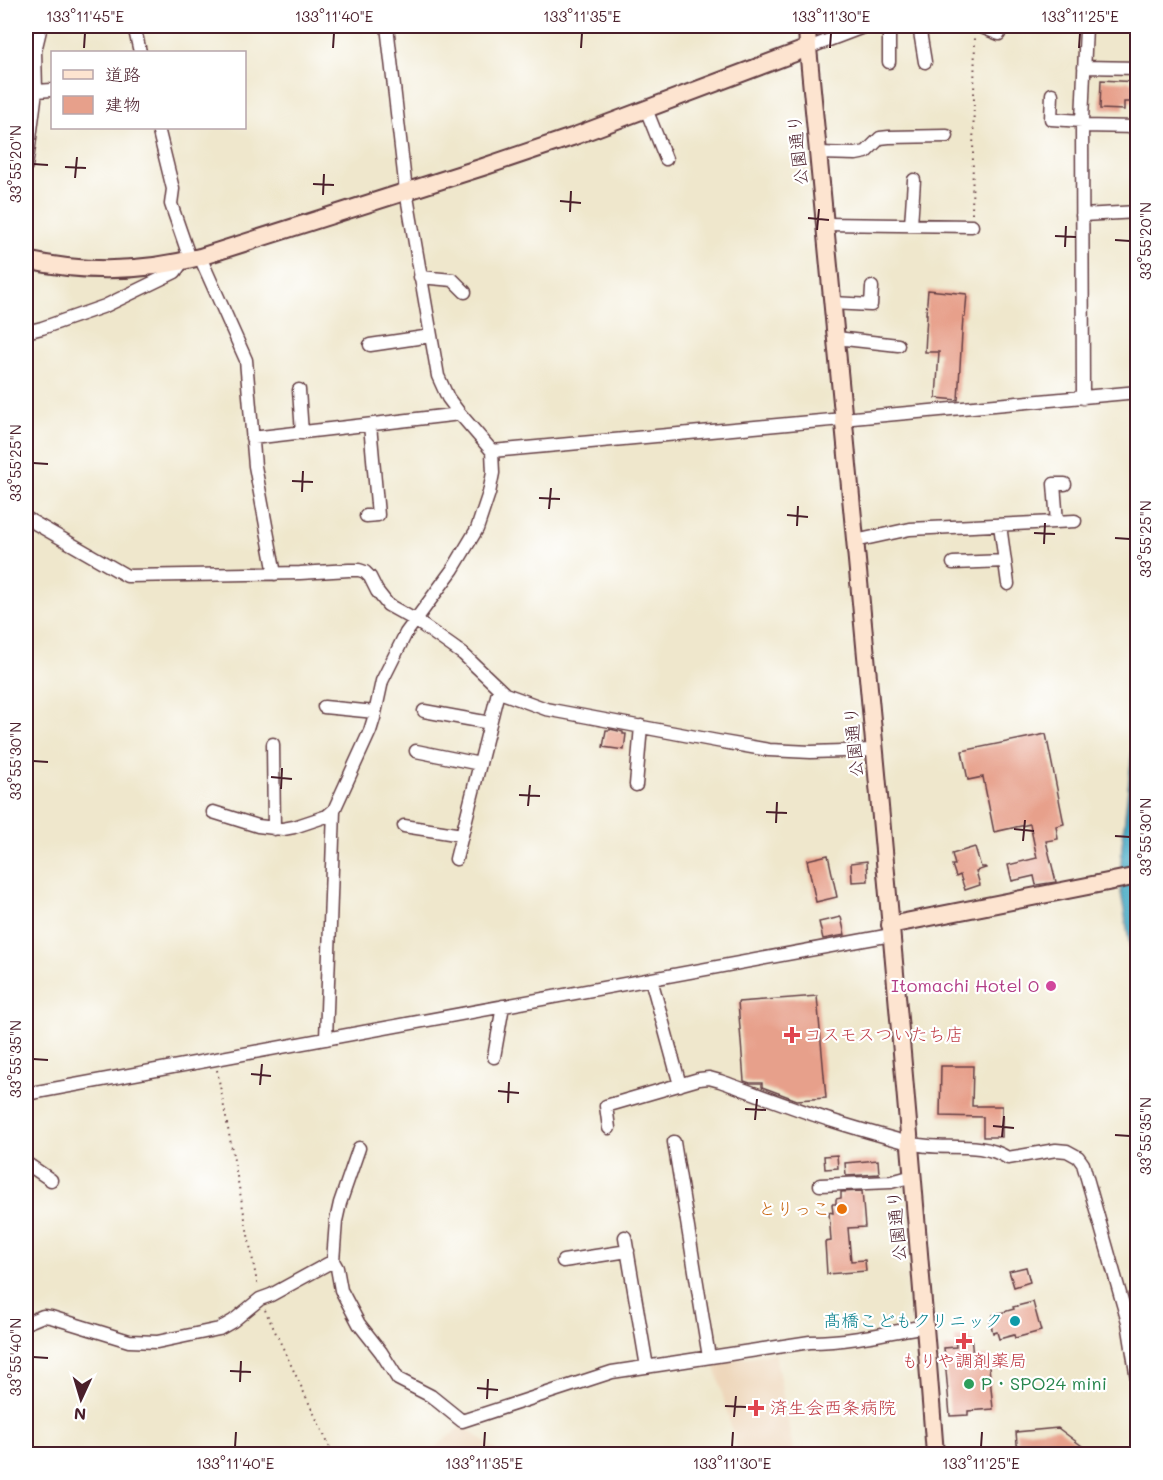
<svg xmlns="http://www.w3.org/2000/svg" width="1163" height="1480" viewBox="0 0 1163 1480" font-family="Mali,'Klee One',sans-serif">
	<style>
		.built { fill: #eed7bb }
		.water { fill: #41a7c2; stroke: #466376; stroke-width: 1.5 }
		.building { fill: #e7a08b }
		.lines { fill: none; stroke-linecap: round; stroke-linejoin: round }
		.street-casing { stroke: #633d43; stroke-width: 15 }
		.secondary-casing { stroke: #633d43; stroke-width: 20 }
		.path { stroke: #633d43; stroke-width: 2; stroke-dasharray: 1.5 4.5; stroke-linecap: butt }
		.street { stroke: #fff; stroke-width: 12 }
		.secondary { stroke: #fde4d0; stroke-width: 16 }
		.ticks { fill: none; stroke: #4a1f2b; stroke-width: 2 }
		.hotel-dot { fill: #d1479c; stroke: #fff; stroke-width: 2 }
		.health-dot { fill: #e0444e; stroke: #fff; stroke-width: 2 }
		.food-dot { fill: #e8710a; stroke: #fff; stroke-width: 2 }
		.culture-dot { fill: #0f9aa8; stroke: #fff; stroke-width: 2 }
		.leisure-dot { fill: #2e9e5b; stroke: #fff; stroke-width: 2 }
		.labels { text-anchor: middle; stroke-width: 4.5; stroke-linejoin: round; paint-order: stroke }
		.street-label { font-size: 18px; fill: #4a1f2b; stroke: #fff }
		.hotel-label { font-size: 18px; fill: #b23c85; stroke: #fff; text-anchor: end }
		.health-label { font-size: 18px; fill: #be3a42; stroke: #fff; text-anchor: start }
		.food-label { font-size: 18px; fill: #c56008; stroke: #fff; text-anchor: end }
		.culture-label { font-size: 18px; fill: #0d838f; stroke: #fff; text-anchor: end }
		.leisure-label { font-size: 18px; fill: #27864d; stroke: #fff; text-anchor: start }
		.neatline { fill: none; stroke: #4a1f2b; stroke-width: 2 }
		.ticks-label { font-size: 15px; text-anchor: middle; fill: #4a1f2b }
	</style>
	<rect width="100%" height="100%" fill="#fff"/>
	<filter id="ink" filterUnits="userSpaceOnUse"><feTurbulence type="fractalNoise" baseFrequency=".0167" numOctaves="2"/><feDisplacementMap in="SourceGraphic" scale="12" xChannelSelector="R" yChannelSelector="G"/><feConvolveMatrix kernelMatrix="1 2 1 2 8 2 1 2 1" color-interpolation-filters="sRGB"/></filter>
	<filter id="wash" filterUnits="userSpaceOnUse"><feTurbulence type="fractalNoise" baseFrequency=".008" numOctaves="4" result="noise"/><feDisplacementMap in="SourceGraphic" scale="24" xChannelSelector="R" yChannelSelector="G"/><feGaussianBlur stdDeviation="1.35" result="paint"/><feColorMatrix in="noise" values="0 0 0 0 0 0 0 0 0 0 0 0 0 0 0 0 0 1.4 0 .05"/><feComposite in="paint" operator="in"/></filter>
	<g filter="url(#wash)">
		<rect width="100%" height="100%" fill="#efe7cc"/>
		<path class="built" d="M775,1353L794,1454H738L714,1362Z
			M463,1425L500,1454H427Z"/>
		<path class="water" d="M1137,707V988L1120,886L1122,845Z"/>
		<g id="blocks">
			<path class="building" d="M1101,80L1137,82V102H1124V110L1100,109Z
				M928,290L967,294L965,317H963L958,400L936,398L939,352H925L927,314H926Z
				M610,729L623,732V734H626L624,750L603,747L606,730H610Z
				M1046,734L1064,824L1056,826L1058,839L1046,841L1056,882L1036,885L1034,876L1012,881L1008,865L1037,858L1030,824L994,832L983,777L968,780L962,751Z
				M975,847L981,867H985L986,868L976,871L980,885L965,890L960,875L956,877L952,865H955L952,854Z
				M828,855L837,897L816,902L807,860Z
				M867,861L868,881L852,882L851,863Z
				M841,917L845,935L823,939L819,922Z
				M817,996L826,1098L797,1100L762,1087V1083H750L744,1081L738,1002Z
				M941,1066H973L972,1106H1002V1137H983V1117L940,1116Z
				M837,1155L838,1168L825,1169L824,1156Z
				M878,1160L879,1174L846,1176L845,1163Z
				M862,1191L865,1227L848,1228L851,1261L865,1260L866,1271L827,1274L825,1242L831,1241L829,1212L833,1213L832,1204H836V1199L841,1198V1192Z
				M1026,1267L1030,1282L1014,1287L1009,1271Z
				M1033,1302L1041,1331L1015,1338L1014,1335L999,1339L997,1332L993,1333L990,1321L994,1320L993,1315L1014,1309L1013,1307Z
				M971,1336L973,1357L988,1356L993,1409L968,1411V1415L950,1416L944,1348L956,1347L955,1338Z
				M1058,1428L1094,1455H1018L1016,1432Z"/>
		</g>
	</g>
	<g filter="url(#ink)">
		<use href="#blocks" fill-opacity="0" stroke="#633d43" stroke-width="1.5"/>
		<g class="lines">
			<defs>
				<path id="street" d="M134,26L140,52
					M919,26L925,62
					M979,26L999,34
					M808,48L866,26
					M889,62V26
					M1084,67L1138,68
					M36,91L52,90
					M1052,94L1051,119L1082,121
					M646,109L666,159
					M1082,126L1138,127
					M158,128L173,189L171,204L190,259
					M818,153L856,154L866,152L880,138L889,137L947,136
					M26,166L29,146L36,91L35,51L41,26
					M1082,215L1138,212
					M825,224L972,226
					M911,225L914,180
					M200,257L246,360L255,466L275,574
					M420,277L453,280L465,292
					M832,303L871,305L872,287
					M26,332L42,328L105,306L175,272L183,261
					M836,338L898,345
					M370,345L431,336
					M299,390L302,433
					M1083,398L1082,121L1086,26
					M252,438L460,414
					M492,451L1138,392
					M366,516L378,515L370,425
					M26,518L127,576L300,573L349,570H359L365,572L370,577L377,591L388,605L415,620L463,654L505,694L546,709L717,741L769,750L811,752L874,750
					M1057,522L1054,484H1065
					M1000,525L1008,584
					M855,541L910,529L1075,521
					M953,563L1005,561
					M324,707L375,712
					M424,711L490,723
					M273,744L274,829
					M416,751L480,764
					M636,785L641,726
					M213,812L258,826L283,829L294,827L327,816L334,810
					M404,826L462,835
					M456,859L499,688
					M651,979L680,1085
					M326,1039L334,810L370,731L374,718L382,681L406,633L453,569L477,529L489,493L493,473L492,451L460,414L448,398L438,376L406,191L387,26
					M494,1057L503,1006
					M26,1094L891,935
					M609,1128L606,1106L699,1079L709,1078L720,1081C757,1094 795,1109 833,1121C858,1129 883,1136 909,1143C941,1152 978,1139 1008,1158L1056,1150L1067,1151L1078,1157L1083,1164L1128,1322L1138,1385
					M674,1142L709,1357
					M359,1148L340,1203L336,1221L333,1261L337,1268L341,1290L359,1324L381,1352L398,1379L431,1396L462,1421L612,1372L810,1342C848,1342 887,1333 925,1326
					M26,1163L51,1180
					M820,1185L891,1182L913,1176
					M625,1237L647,1367
					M563,1261L628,1251
					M26,1323L43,1316L51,1317L129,1341L157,1342L219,1329L233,1321L260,1299L271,1295L333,1261"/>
				<path id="secondary" d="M807,26L808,48C853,517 899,985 935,1454
					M26,260C83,273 143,272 200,257L483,167L572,137L808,48
					M890,925L1138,876"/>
			</defs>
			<use href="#street" class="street-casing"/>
			<use href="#secondary" class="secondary-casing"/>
			<path class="path" d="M972,214L975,37
				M217,1070L258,1288
				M265,1310L333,1454"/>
			<use href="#street" class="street"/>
			<use href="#secondary" class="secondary"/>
		</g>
	</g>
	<path class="ticks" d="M84,48L85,33M333,48L334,33M581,48L582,33M830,48L831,33M1079,48L1080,33M33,164L48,165M65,167L86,168M75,178L77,157M313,184L334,185M323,195L324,174M560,201L581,203M570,212L571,191M808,218L829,220M817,230L819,209M1055,236L1076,237M1115,240L1130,241M1065,247L1066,226M33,463L48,464M292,481L313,482M302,492L303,471M539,498L560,499M549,509L551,488M787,515L808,517M797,526L798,506M1034,533L1055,534M1115,538L1130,539M1044,544L1045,523M33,761L48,762M271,777L292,779M281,789L282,768M519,795L540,796M528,806L530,785M766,812L787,813M776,823L777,802M1014,829L1034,831M1115,836L1130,837M1023,841L1025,820M33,1059L48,1060M251,1074L271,1076M260,1085L262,1064M498,1091L519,1093M508,1103L509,1082M745,1109L766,1110M755,1120L757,1099M993,1126L1014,1128M1115,1135L1130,1136M1002,1137L1004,1116M33,1357L48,1358M230,1371L251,1372M240,1382L241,1361M477,1388L498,1390M487,1399L488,1379M725,1406L746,1407M734,1417L736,1396M235,1447L236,1432M484,1447L485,1432M732,1447L733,1432M981,1447L982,1432"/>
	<circle class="hotel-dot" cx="1051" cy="986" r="6"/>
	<g class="health-dot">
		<path d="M789 1026h6v6h6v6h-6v6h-6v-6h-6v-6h6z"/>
		<path d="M961 1332h6v6h6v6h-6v6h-6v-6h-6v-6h6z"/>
		<path d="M753 1399h6v6h6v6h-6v6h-6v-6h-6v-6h6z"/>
	</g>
	<circle class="food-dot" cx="842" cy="1209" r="6"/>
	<circle class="culture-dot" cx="1015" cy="1321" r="6"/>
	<circle class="leisure-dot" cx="969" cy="1384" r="6"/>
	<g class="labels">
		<g class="street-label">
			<text transform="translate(798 150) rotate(-96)" y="6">公園通り</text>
			<text transform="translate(854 742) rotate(-95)" y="6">公園通り</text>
			<text transform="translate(897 1226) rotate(-95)" y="6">公園通り</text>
		</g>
		<g class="hotel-label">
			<text x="1039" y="992">Itomachi Hotel 0</text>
		</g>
		<g class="health-label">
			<text x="804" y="1041">コスモスついたち店</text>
			<text x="964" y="1367" text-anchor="middle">もりや調剤薬局</text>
			<text x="770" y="1414">済生会西条病院</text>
		</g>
		<g class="food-label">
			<text x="830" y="1215">とりっこ</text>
		</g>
		<g class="culture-label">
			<text x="1003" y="1327">髙橋こどもクリニック</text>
		</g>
		<g class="leisure-label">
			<text x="981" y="1390">P・SPO24 mini</text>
		</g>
	</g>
	<rect width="1163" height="1480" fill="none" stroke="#fff" stroke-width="66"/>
	<rect x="51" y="51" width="195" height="78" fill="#ffffff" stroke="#b7a5aa" stroke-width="1.5"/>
	<rect x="63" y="70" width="30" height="9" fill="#fde4d0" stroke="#b7a5aa" stroke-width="1.5"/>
	<text x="105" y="81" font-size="18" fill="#4a1f2b">道路</text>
	<rect x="63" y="96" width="30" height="18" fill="#e7a08b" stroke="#b7a5aa" stroke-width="1.5"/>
	<text x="105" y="111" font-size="18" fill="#4a1f2b">建物</text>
	<g transform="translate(81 1399) rotate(184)" stroke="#ffffff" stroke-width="4.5" paint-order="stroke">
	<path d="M0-4.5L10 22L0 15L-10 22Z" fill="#4a1f2b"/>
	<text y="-9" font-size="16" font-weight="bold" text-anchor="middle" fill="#4a1f2b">N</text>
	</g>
	<rect x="33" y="33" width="1097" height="1414" class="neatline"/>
	<g class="ticks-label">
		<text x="85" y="22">133°11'45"E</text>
		<text x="334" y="22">133°11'40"E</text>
		<text x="582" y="22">133°11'35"E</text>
		<text x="831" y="22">133°11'30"E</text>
		<text x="1080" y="22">133°11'25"E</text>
		<text transform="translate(16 164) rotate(-90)" y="5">33°55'20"N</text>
		<text transform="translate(1146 241) rotate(-90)" y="5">33°55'20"N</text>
		<text transform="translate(16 463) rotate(-90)" y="5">33°55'25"N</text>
		<text transform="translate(1146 539) rotate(-90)" y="5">33°55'25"N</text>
		<text transform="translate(16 761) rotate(-90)" y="5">33°55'30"N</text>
		<text transform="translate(1146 837) rotate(-90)" y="5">33°55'30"N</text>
		<text transform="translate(16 1059) rotate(-90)" y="5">33°55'35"N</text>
		<text transform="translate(1146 1136) rotate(-90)" y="5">33°55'35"N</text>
		<text transform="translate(16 1357) rotate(-90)" y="5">33°55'40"N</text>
		<text x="235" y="1469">133°11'40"E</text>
		<text x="484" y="1469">133°11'35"E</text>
		<text x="732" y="1469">133°11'30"E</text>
		<text x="981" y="1469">133°11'25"E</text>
	</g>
</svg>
